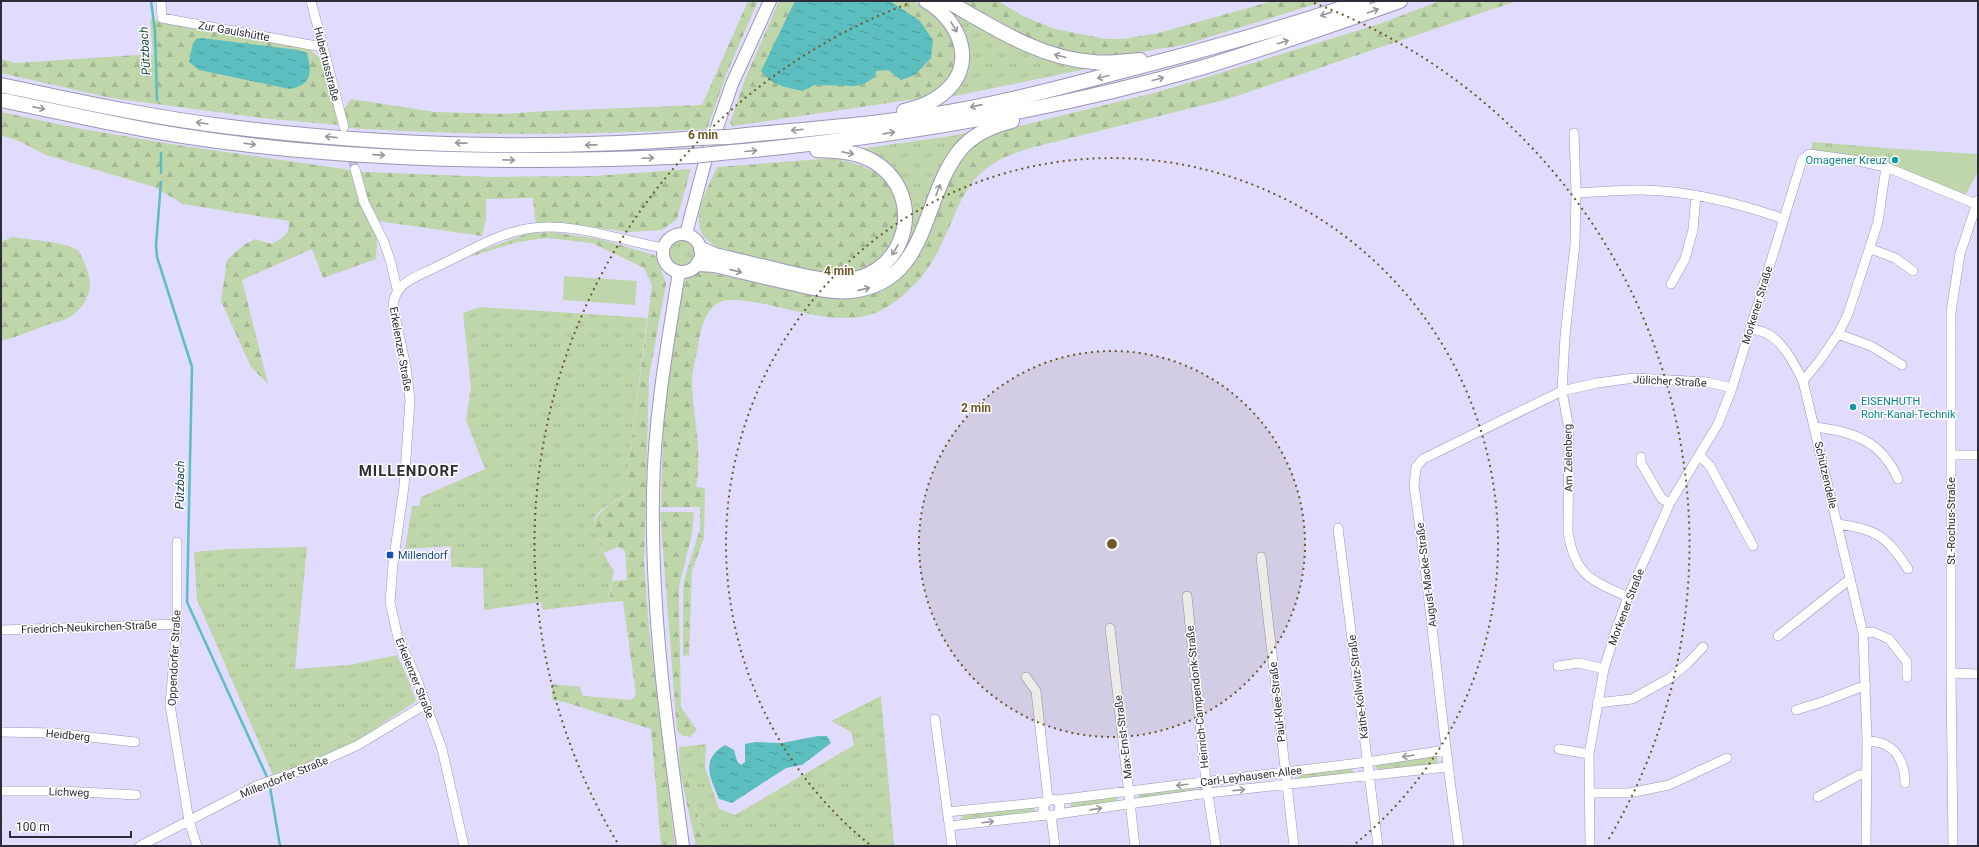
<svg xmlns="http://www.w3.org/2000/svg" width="1979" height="847" viewBox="0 0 1979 847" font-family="Roboto,sans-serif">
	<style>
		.grass { fill: url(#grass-tufts) }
		.forest { fill: url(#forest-firs) }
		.green { fill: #bfd6aa }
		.water { fill: url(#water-ripples) }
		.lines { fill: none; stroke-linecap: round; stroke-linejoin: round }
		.stream { stroke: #5cbebe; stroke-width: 2.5 }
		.minor-tunnel { stroke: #bdb9d6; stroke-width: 9; stroke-dasharray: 9 4.5; stroke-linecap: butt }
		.minor-casing { stroke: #9b96b6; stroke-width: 10 }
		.major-casing { stroke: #9b96b6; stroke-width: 14 }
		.highway-casing { stroke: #9b96b6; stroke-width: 16 }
		.minor { stroke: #fff; stroke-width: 9 }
		.major { stroke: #fff; stroke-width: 12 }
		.highway { stroke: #fff; stroke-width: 14 }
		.highway-bridge-casing { stroke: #9b96b6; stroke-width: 16; stroke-linecap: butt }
		.highway-bridge { stroke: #fff; stroke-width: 14 }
		.oneway { stroke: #96969c }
		.ring { fill: none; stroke: #6d5928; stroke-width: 2; stroke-dasharray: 2 4 }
		.culture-dot { fill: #0f9aa8; stroke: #fff; stroke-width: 1.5 }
		.transit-dot { fill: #1a4fb4; stroke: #fff; stroke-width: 1.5 }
		.labels { text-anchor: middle; stroke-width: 3; stroke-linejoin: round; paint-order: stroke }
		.street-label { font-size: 11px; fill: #2e2c38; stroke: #fff }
		.culture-label { font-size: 11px; fill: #0d838f; stroke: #fff; text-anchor: end }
		.transit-label { font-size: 11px; fill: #164399; stroke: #fff; text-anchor: start }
		.water-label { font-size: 12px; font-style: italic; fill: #1a4747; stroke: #fff }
		.district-label { font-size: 15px; font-weight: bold; letter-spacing: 1px; fill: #2e2c38; stroke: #fff }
		.centre { fill: #6d5928; stroke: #fff; stroke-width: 2 }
		.ring-label { font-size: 12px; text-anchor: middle; font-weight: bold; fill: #6d5928; stroke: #fff; stroke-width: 3; stroke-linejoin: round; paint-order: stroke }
	</style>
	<defs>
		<pattern id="grass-tufts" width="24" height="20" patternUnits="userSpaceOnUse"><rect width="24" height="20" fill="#bfd6aa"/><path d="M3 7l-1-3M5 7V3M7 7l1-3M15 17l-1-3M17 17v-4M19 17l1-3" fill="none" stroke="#a4b893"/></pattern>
		<pattern id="forest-firs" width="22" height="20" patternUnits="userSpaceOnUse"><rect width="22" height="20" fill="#bfd6aa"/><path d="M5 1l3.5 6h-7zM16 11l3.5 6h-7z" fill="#a4b893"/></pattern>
		<pattern id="water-ripples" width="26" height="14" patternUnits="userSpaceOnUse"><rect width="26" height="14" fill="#5cbebe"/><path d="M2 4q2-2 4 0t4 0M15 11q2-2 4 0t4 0" fill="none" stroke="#4c9b9b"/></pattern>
	</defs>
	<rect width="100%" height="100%" fill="#e1dcfe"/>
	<path class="grass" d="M933,1H938L1091,68L945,98L967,56Z
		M973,131L911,246L888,273L886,267L910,207L859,149L951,136Z
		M1813,142L1899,149L1896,166L1811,150Z
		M665 253a17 17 0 1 1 34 0a17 17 0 1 1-34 0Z
		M480,307L647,318L626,484L623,491L626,494C617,501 605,505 597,514C587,525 607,561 614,571L610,590L609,602L543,610L541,602L484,610L483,568L451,567V546L405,549L412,506H419L421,497L485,469L466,420L471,387L463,313Z
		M307,547L295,669L349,665L397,655L408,679L416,701L355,742L301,766L273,775L197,600L194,552L228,549Z
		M881,696L894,846H706L686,772L680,771L679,747L706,744L705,767L719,809L735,815L854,745L851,732L831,721Z
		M1437,756L1438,763L1379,771L1375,766L1379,762Z
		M1352,766L1353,773L1301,781L1298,779L1300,773Z
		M1194,786L1197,790L1139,800V795L1141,793Z
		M1114,796L1117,798V802L1071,808L1070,806L1072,801Z
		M1032,806L1034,808L1035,812L960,821L963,815Z"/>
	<path class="forest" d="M748,1H758L726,75L707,129C585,135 469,136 347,128L344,109L351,99L435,112L504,114L547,111L702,105Z
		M779,1H914C925,8 941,17 948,28C958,44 957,72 943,86C936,94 924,96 915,99L733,126L730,123L745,79Z
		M962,1H998L1023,16L1055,29L1106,39H1124L1158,33L1273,1H1325L1184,45L1114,56L1073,52L1038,43Z
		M1440,1H1517L1228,99L1030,148C1011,154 994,160 980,174C960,193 953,222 941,245C928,274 905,300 875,313C831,330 774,299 729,300C720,300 714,305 709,312C702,321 700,335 698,346C696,357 692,370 692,382C693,417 703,452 696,487L705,488L704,538L692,571L689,655L683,656V600L684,580L700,529V507H661L664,394L683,283L691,275L701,271L824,296L854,299L883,291L909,270L923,250L944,192L956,168L967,152L994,132L1158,92L1379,24Z
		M150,19L309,49L320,58L339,125L270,119L111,98L1,73V59L15,63L153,54Z
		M1,112L77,128L177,145L365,172L492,177L594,176L691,169L677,219L662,230L629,232L567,224L536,226L533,198L486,199V219L482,236L378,221L376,259L323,278L312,249L242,280L268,384L251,367L221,301L227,260L245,244L255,239L272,244C283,238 290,234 289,221L183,204L154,187L46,155L19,141L1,135Z
		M834,158C854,163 881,169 891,189C909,223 888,263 853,273C829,280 744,253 716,247C713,244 707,240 704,237C690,218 709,185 717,167Z
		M551,232L600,239L654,255L657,258L666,284L649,377L644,563L649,628L675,846H661L651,729L564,702L552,700V684L580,687L583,696L631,700L636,695L623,601L609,602L612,581L627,580L625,551L618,547L604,553C593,527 586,522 612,503C617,500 621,498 626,494L623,491L626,484L652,285L644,268L592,243L548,238L517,242L470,257L474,253L529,233Z
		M12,237C34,241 58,240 78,250C92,275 98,297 70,317C64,321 54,322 47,325C31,331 17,337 1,341V242Z
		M660,512H694L692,534L679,587V606L681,707L697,730L690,737L683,736L677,731Z
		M680,771L686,772L706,846H696Z"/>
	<path class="green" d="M1899,149L1978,154V171L1965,196L1896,166Z
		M564,276L637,281L635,305L563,300Z"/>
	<path class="water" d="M795,1H890L920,21L933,40L931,58L915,75L901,80L888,70L876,71L875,77L864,84L855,86L814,85L803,91C785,87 773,86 761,71Z
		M202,38L298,50L307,53C312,73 312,85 289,89L199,70L189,62L193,43L196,39Z
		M818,736H827L831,743L802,765L786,768L732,803L719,799C710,777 700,760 725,745L734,750L737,761L741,765L745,762V744L756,742L782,743Z"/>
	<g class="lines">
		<path class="stream" d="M151,1L155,31L157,100
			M161,173V153
			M161,182L156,245L157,257L192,367L187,602L267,777
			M270,787L280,846"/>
		<path class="minor-tunnel" d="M345,134L355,169"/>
		<defs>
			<path id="minor" d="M161,1L162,18L322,47
				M311,1L344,127
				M1574,133L1576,193
				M355,169L364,202L384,242L391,263L397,289
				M1871,249L1895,258L1913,271
				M1671,284L1685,259L1693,230L1696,195
				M1750,328C1756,330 1763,331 1768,334C1784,343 1795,365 1803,381L1863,633L1867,740L1866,846
				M1838,334L1871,346L1902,365
				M1803,381L1820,360L1838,334L1848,314L1878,222L1886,167
				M1814,427C1852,431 1882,441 1898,479
				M1951,455H1978
				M1700,456L1710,466L1753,546
				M1641,457V463L1662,499L1670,503
				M1837,524C1877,529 1886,536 1908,569
				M1338,528L1378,846
				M177,542V624L170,705L189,821L197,846
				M1261,557L1294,846
				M1187,596L1206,782L1216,846
				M1628,597C1591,580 1575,576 1568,532L1569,429L1562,391L1565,336L1575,244L1576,193C1597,192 1619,190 1640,190C1689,190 1738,203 1784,219
				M1110,628L1135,846
				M1,630L177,624
				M1863,633L1873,632L1889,639L1907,662V677
				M1778,636L1850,579
				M1558,666L1579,663L1604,669
				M1951,673L1978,674
				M1026,677L1036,691L1048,799
				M1597,703L1632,699L1670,678L1687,664L1703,647
				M1796,710L1825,701L1866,685
				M935,719L952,846
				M1,732L54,733L135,742
				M1867,740C1873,742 1881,742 1886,745C1900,752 1905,769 1905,783
				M1559,749L1589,754
				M1,791H64L136,795
				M1589,793H1629L1669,785L1727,758
				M1818,797L1859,775L1867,774
				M1056,800L1060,805L1059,812L1054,816L1047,815L1043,810L1044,804L1051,799L1056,800L1367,762L1446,750
				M947,812L1045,802
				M1057,814L1208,793L1447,767
				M1051,816L1055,846
				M949,826L1047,815
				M140,846L256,786L307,768L358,745L426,704
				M464,846L442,749L416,677L398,638L390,602L393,564L404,487L410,400L406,367L393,307C394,282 417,277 436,267C465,254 494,235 526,229C571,221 619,240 663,248
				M1459,846C1441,727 1432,606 1414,486L1416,467L1423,459L1562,391L1597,383L1634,378L1707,382L1732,388
				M1590,846L1589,754L1604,669L1615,633L1628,597L1670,503L1718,424L1732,388L1802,160L1809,154L1853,160L1886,167L1976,204
				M1953,846L1951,673V312L1960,254L1978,200"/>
			<path id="major" d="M663 253a19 19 0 1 1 38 0a19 19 0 1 1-38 0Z
				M686,234L705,162L732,84L770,1
				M679,272C667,346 654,419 653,494C651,612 667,729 683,846"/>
			<path id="highway" d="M947,1C993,27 1039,58 1093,62C1109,64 1124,61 1140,60
				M1,85C77,101 153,118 230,127C385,146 543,151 698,138
				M1,100C62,112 122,127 183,136C351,162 524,164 693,156
				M904,111C918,107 930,104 941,95C979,67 961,21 926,1
				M728,137C802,129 876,125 949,112C1005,102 1060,88 1115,73C1198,52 1281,29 1363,1
				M721,153C884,139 1047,112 1204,67C1270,47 1335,24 1400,1
				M701,249L715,255C739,261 762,266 786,272C806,276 828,283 849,280C908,272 926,196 876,163C858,151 837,151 817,150
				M698,264L714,265C739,271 765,277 791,283C810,287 831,293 851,291C930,283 921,198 960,150C973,134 992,126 1012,121"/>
		</defs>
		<use href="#minor" class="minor-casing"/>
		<use href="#major" class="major-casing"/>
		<use href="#highway" class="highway-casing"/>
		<use href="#minor" class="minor"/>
		<use href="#major" class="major"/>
		<use href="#highway" class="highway"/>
		<defs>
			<path id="highway-bridge" d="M698,138L728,137
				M693,156L721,153"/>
		</defs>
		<use href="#highway-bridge" class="highway-bridge-casing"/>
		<use href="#highway-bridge" class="highway-bridge"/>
	</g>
	<defs><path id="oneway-shaft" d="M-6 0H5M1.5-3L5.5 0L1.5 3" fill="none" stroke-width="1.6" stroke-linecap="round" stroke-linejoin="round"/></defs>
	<g class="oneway">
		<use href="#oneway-shaft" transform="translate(1373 11) rotate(-20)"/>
		<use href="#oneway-shaft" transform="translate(1326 14) rotate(161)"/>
		<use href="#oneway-shaft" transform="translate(954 27) rotate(59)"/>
		<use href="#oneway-shaft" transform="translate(1283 42) rotate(-17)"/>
		<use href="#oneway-shaft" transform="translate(1060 56) rotate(-165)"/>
		<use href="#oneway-shaft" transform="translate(1103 77) rotate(166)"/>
		<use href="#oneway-shaft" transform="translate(1158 79) rotate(-15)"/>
		<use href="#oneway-shaft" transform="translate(976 106) rotate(167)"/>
		<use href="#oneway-shaft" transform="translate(39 108) rotate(11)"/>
		<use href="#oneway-shaft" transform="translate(202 123) rotate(-171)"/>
		<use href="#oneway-shaft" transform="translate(797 130) rotate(174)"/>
		<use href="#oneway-shaft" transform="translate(889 133) rotate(-8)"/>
		<use href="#oneway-shaft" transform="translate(331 137) rotate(-174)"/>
		<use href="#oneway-shaft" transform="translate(461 143) rotate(-179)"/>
		<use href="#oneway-shaft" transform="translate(250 144) rotate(7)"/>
		<use href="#oneway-shaft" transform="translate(591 145) rotate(179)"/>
		<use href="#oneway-shaft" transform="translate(751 151) rotate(-5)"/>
		<use href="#oneway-shaft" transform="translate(848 153) rotate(11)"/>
		<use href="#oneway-shaft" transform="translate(379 155) rotate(4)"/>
		<use href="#oneway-shaft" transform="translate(648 158) rotate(-3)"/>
		<use href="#oneway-shaft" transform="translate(509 160) rotate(1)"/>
		<use href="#oneway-shaft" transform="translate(938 190) rotate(-70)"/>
		<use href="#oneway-shaft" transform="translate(895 250) rotate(121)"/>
		<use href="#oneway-shaft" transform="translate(736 271) rotate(13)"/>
		<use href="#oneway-shaft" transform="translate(864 289) rotate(-13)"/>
		<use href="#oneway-shaft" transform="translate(1408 756) rotate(172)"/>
		<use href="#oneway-shaft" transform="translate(1182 785) rotate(173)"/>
		<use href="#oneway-shaft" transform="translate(1239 790) rotate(-6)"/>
		<use href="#oneway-shaft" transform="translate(1096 809) rotate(-8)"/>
		<use href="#oneway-shaft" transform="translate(988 822) rotate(-7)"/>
	</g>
	<circle cx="1112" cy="544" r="193" fill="#6d5928" fill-opacity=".12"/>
	<g class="ring">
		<circle cx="1112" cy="544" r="193"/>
		<path d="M869 844A386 386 0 1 1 1355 844"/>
		<path d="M617 842A578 578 0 0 1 910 3M1314 3A578 578 0 0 1 1607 842"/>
	</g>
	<g class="culture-dot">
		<circle cx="1895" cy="160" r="4"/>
		<circle cx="1853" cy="407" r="4"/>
	</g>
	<rect class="transit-dot" x="386" y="551" width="8" height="8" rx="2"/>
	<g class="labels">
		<g class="street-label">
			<text transform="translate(234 31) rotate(10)" y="4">Zur Gaulshütte</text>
			<text transform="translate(327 64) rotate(76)" y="4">Hubertusstraße</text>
			<text transform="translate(1757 305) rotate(-73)" y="4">Morkener Straße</text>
			<text transform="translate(401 349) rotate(80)" y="4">Erkelenzer Straße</text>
			<text transform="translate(1670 381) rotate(3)" y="4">Jülicher Straße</text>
			<text transform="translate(1568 458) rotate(-91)" y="4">Am Zelenberg</text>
			<text transform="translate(1826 475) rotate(77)" y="4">Schützendelle</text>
			<text transform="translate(1951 521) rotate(-90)" y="4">St.-Rochus-Straße</text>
			<text transform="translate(1426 575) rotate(-97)" y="4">August-Macke-Straße</text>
			<text transform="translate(1626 607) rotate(-69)" y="4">Morkener Straße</text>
			<text transform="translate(89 627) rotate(-2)" y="4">Friedrich-Neukirchen-Straße</text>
			<text transform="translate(174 658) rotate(-87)" y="4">Oppendorfer Straße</text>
			<text transform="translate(415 678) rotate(68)" y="4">Erkelenzer Straße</text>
			<text transform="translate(1358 687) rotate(-97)" y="4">Käthe-Kollwitz-Straße</text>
			<text transform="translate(1197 697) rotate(-96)" y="4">Heinrich-Campendonk-Straße</text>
			<text transform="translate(1277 702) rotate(-96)" y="4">Paul-Klee-Straße</text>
			<text transform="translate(68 735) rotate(5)" y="4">Heidberg</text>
			<text transform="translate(1123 737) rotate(-97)" y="4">Max-Ernst-Straße</text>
			<text transform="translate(1251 776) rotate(-7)" y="4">Carl-Leyhausen-Allee</text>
			<text transform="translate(284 777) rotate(-22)" y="4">Millendorfer Straße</text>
			<text transform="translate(69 792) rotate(2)" y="4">Lichweg</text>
		</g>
		<g class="culture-label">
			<text x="1887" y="164">Omagener Kreuz</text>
			<text x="1861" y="405" text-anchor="start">EISENHUTH<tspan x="1861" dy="13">Rohr-Kanal-Technik</tspan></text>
		</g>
		<g class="transit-label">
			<text x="398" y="559">Millendorf</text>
		</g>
		<g class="water-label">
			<text transform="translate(145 51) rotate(-93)" y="4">Pützbach</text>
			<text transform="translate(180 485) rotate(-89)" y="4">Pützbach</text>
		</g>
		<g class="district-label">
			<text x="409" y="476">MILLENDORF</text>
		</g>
	</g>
	<circle cx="1112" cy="544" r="6" class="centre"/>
	<g class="ring-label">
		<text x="703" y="139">6 min</text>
		<text x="839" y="275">4 min</text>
		<text x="976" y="412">2 min</text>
	</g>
	<rect width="1979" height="847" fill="none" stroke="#2e2c38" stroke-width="4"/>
	<path d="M10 831v6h121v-6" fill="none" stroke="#2e2c38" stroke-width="2"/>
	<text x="16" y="831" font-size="12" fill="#2e2c38" stroke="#ffffff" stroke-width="3" paint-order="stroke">100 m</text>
</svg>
